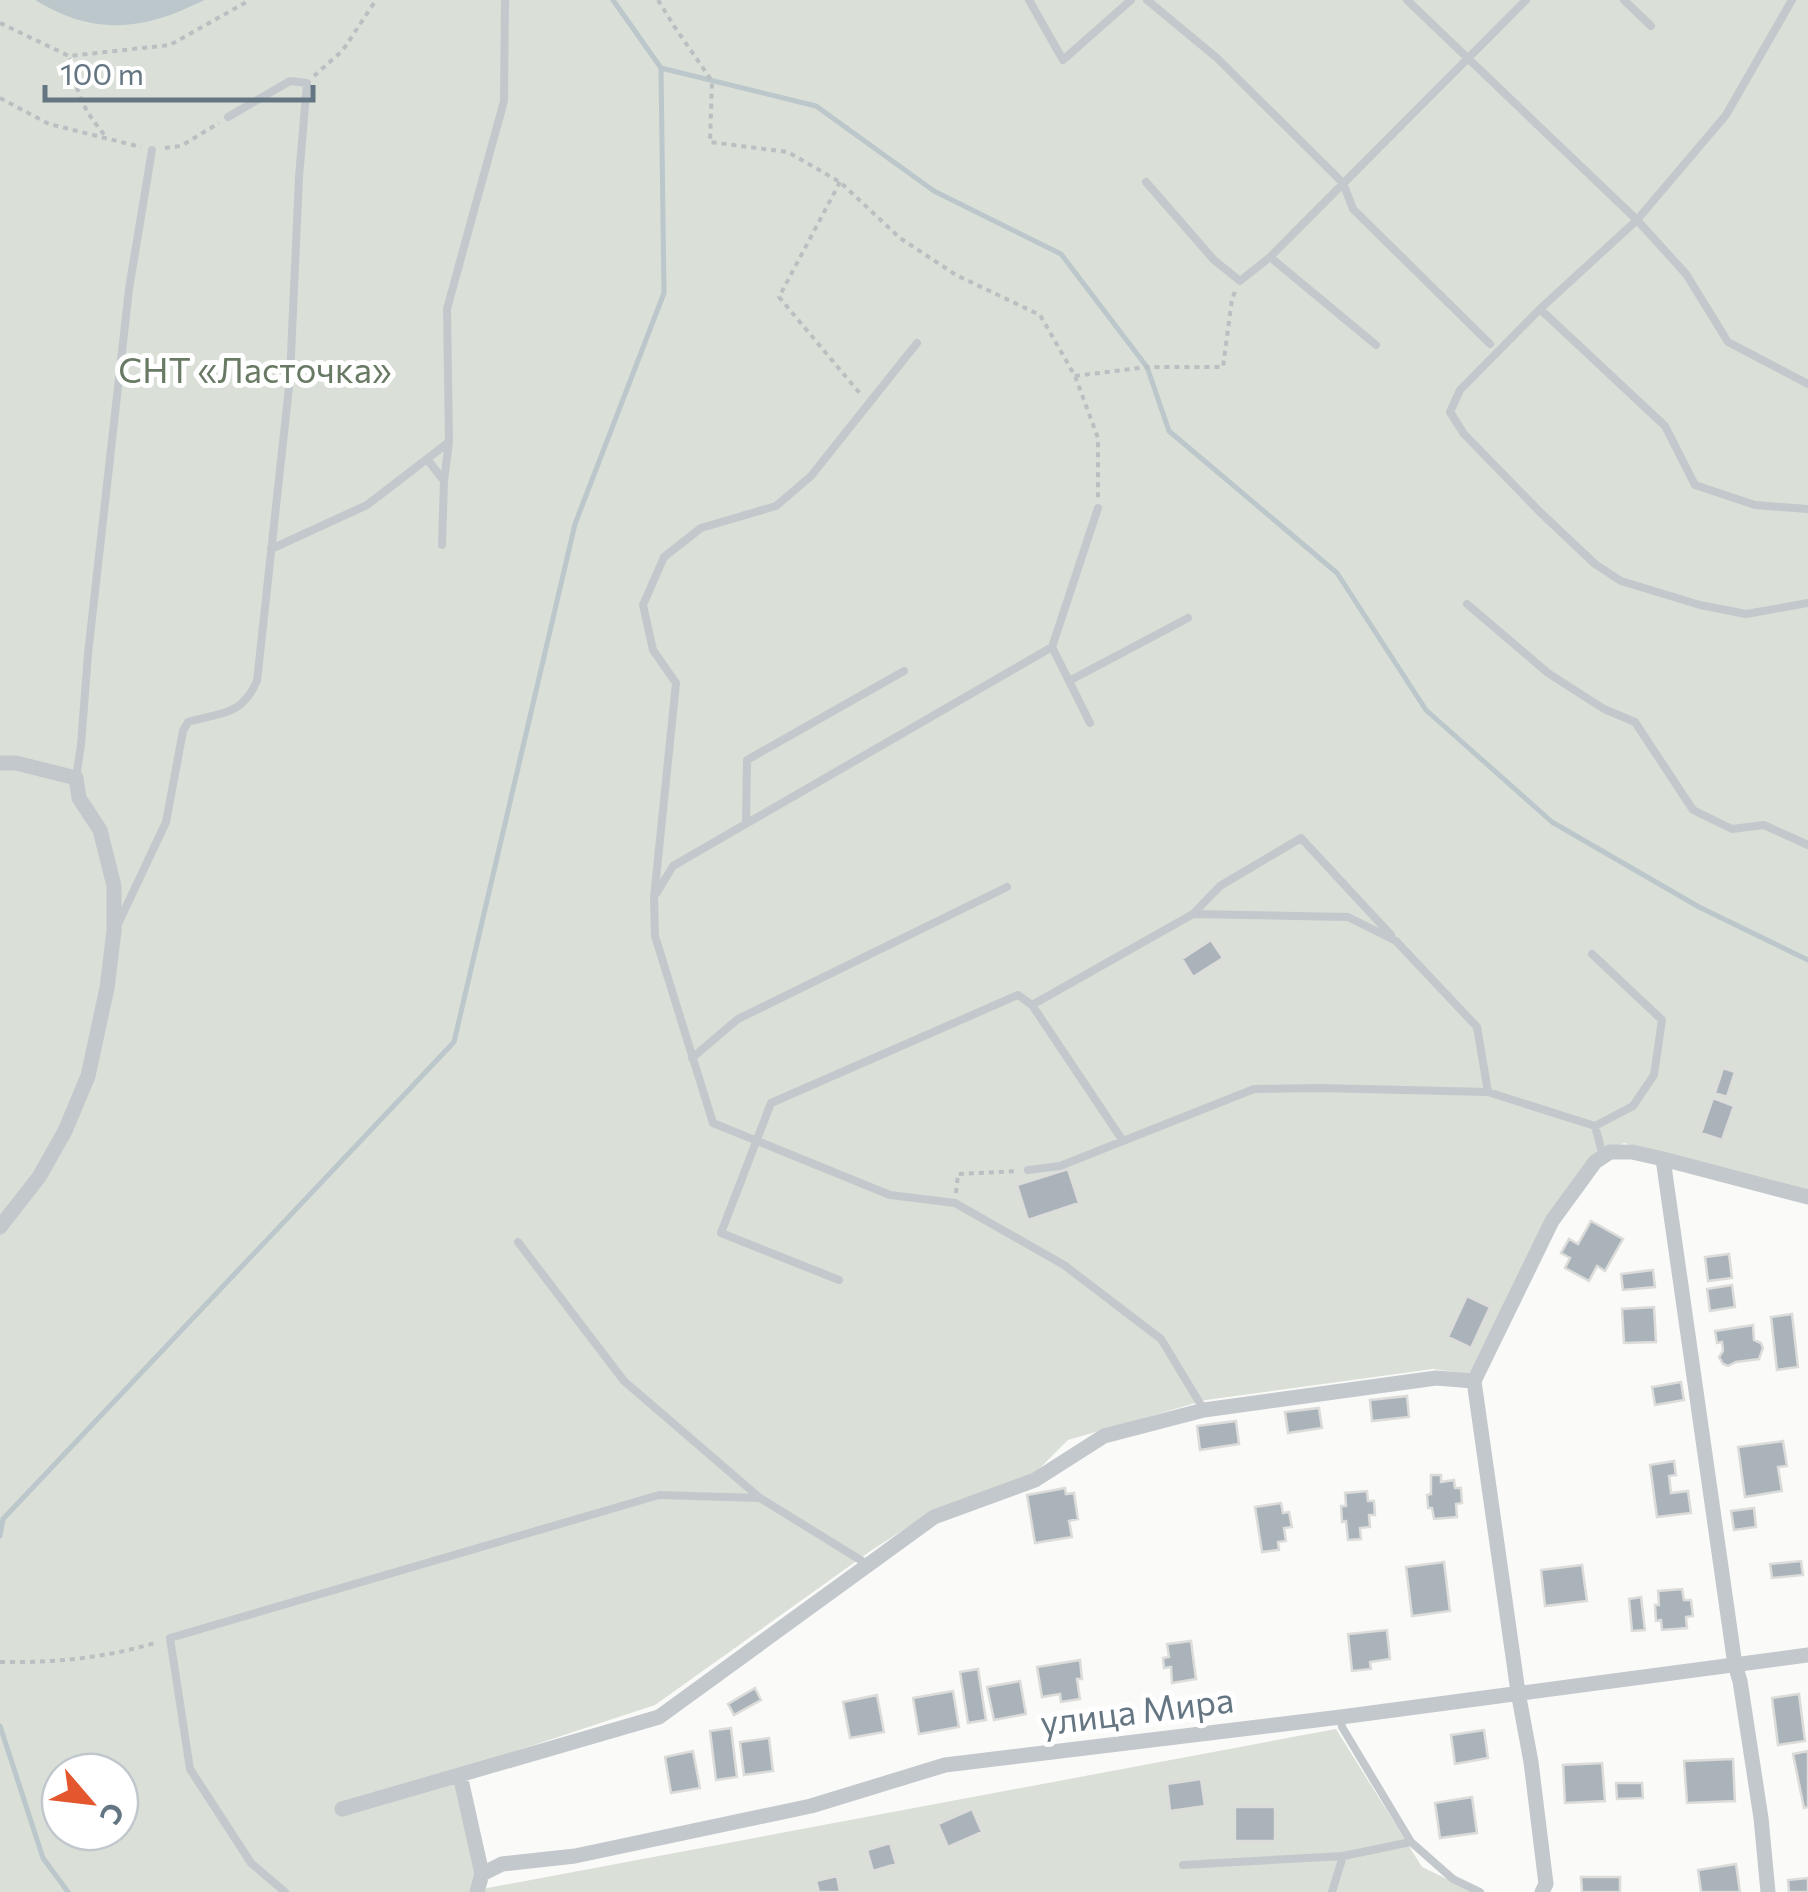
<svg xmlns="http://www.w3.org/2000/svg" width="1808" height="1892" viewBox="0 0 1808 1892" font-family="Commissioner,sans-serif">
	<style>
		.green { fill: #dadfd7; fill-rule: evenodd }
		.water { fill: #bbc7cb }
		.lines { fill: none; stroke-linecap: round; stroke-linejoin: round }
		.stream { stroke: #bbc7cb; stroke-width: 5 }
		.building { fill: #aab3b9; stroke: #dcdcda; stroke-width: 2.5 }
		.path { stroke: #bbbfc2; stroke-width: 4; stroke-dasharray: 5 5; stroke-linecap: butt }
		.lane { stroke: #c3c8cc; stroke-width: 8 }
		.street { stroke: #c3c8cc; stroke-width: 15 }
		.labels { text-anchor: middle; stroke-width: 10; stroke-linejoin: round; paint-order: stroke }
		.park-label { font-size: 35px; fill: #687a64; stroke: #fff }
		.street-label { font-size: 35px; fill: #657683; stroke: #fff }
	</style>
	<rect width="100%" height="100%" fill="#fafaf8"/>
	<path class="green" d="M0,0H35L65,15L96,23L188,8L205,0H1808V1191L1624,1143L1595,1156L1547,1218L1469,1374L1433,1369L1206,1400L1068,1440L1035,1473L930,1513L872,1550L655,1705L452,1772L482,1889L1336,1729L1422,1867L1474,1892H0ZM60,1772H120V1832H60Z"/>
	<path class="water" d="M35,0H205C144,30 95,37 35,0Z"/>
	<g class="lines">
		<path class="stream" d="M661,68L816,106L934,191L1061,254L1147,367L1169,431L1337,573L1426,710L1552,822L1699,907L1808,960
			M0,1536L3,1519L454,1042L575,524L664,293L661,68L613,0
			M0,1726L43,1858L68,1892"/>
	</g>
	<path class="building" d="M1211,940L1223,958L1193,977L1182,959Z
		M1723,1068L1735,1072L1727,1097L1715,1093Z
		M1713,1098L1734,1106L1722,1140L1701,1133Z
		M1068,1169L1079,1203L1028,1220L1017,1185Z
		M1591,1221L1623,1239L1605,1271L1597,1266L1589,1281L1565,1268L1570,1258L1561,1253L1569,1239L1578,1244Z
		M1729,1254L1732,1278L1708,1281L1705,1257Z
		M1653,1270L1655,1287L1623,1290L1621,1274Z
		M1732,1285L1735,1307L1710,1311L1707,1289Z
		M1467,1296L1490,1307L1471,1348L1448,1337Z
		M1654,1307L1656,1342L1624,1343L1622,1309Z
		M1792,1314L1798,1367L1777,1370L1771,1317Z
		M1753,1325L1754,1340L1761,1343L1763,1348L1759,1359L1736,1362L1728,1366L1723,1364L1719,1357L1723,1351L1722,1342L1717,1343L1715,1331Z
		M1681,1382L1684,1400L1655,1405L1652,1387Z
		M1407,1396L1409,1417L1372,1421L1370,1400Z
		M1319,1408L1322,1428L1288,1433L1285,1412Z
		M1236,1421L1239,1444L1200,1450L1197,1426Z
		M1783,1441L1787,1466L1778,1467L1782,1491L1745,1497L1738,1447Z
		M1674,1461L1676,1475L1669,1476L1671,1493L1688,1491L1691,1513L1657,1517L1650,1465Z
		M1431,1475H1441V1482L1454,1480L1455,1488H1461L1462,1503L1456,1504L1457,1517L1434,1519L1432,1508H1428L1427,1495L1431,1494Z
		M1065,1488L1066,1494L1074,1493L1078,1519L1069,1521L1072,1537L1035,1543L1027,1495Z
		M1367,1491L1368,1501H1374L1375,1515H1369L1370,1527L1360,1528L1361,1539L1348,1540L1346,1521L1342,1522L1341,1506H1346L1345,1493Z
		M1281,1503L1283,1513L1289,1512L1292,1527L1284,1528L1286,1541L1278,1542L1279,1550L1262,1552L1255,1507Z
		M1754,1508L1756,1527L1734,1530L1731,1511Z
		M1801,1561L1803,1575L1772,1578L1770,1564Z
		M1444,1562L1450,1611L1412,1616L1406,1567Z
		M1582,1565L1587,1601L1545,1606L1541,1570Z
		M1682,1589L1684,1600H1691L1693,1616L1686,1617L1687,1628L1662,1630L1661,1620L1656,1621L1655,1605H1659L1658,1591Z
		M1641,1597L1645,1630L1632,1631L1629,1599Z
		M1387,1630L1390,1659L1370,1662L1371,1669L1352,1671L1348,1634Z
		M1191,1641L1196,1679L1172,1683L1171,1667L1164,1668L1163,1658L1169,1657L1167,1644Z
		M1080,1660L1082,1679H1077L1080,1699L1061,1702L1060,1694L1042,1697L1037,1667Z
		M978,1669L986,1720L968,1723L960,1672Z
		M1020,1681L1026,1714L994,1720L987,1687Z
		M755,1688L761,1700L734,1715L728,1704Z
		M953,1691L959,1727L919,1734L913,1698Z
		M1799,1694L1805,1741L1778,1745L1772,1698Z
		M877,1695L884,1732L850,1738L843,1702Z
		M731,1728L737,1777L716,1780L710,1731Z
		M1484,1730L1488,1758L1455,1764L1451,1735Z
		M769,1738L773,1771L744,1775L740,1742Z
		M693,1751L700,1788L671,1793L665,1757Z
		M1808,1751V1807L1804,1808L1793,1754Z
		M1733,1759L1735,1801L1687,1803L1684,1761Z
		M1602,1763L1605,1801L1565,1803L1563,1765Z
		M1201,1779L1205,1806L1170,1811L1167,1784Z
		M1616,1783H1642L1643,1798L1617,1799Z
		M1472,1797L1477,1833L1440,1838L1435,1803Z
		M1235,1807H1275V1841H1235Z
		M972,1809L982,1832L948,1847L938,1824Z
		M890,1843L896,1864L873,1871L867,1850Z
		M1736,1864L1740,1892H1701L1698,1870Z
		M837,1876L840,1892H819L816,1881Z
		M1581,1877H1620V1892H1582Z
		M1808,1878V1892H1789L1788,1880Z"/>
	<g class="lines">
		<path class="path" d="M658,0L674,26L712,81L710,142L788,152L840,182L900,238L956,275L1040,315L1075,376L1098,438V499
			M0,23L69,56L170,45L250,0
			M70,58C78,97 82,108 107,138
			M314,76L343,50L376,0
			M0,98L49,124L141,147
			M165,148L181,146L219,123
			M840,182L779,297L862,396
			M1075,376L1147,367H1223L1232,299L1235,292
			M956,1193L958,1174L1019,1171
			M0,1662C54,1663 106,1658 158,1642"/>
		<path class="lane" d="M1029,0L1063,60L1131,0
			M1147,0L1217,58L1343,183L1353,209L1490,344
			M1407,0L1637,220L1686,274L1728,342L1808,384
			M1624,0L1651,26
			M1792,0L1726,115L1637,220L1540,309L1460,390L1450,412L1464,434L1541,513L1595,564L1621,581L1700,605L1746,614L1808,603
			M1146,182L1214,260L1240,281L1270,257L1526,0
			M1270,257L1376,345
			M1540,309L1665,426L1695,485L1755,505L1808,509
			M917,343L811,476L776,506L701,528L664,557L643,605L653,650L676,683L654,898L655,936L713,1123L890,1195L955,1203L1064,1265L1161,1339L1204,1410
			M427,459L444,481L442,545
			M444,481L449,442
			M271,549L367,505L449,442L447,309L504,101L505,0
			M1467,604L1548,673L1604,709L1635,722L1693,810L1732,829L1764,825L1808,845
			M1052,647L1090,723
			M1069,681L1188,618
			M76,778L81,745L88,654L129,289L152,150
			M746,824L747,760L904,671
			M656,894L673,866L1052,647L1098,508
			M1193,914L1220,886L1301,838L1391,935
			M118,924L166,822L183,731L188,722C220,712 241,717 257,681L290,378L299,177L307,83L290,81L228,117
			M1592,954L1662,1020L1654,1075L1633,1106L1595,1126
			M1032,1005L1123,1141
			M692,1058L738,1019L1007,887
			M1028,1170L1060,1166L1254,1089L1320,1088L1488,1092L1595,1126L1603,1156
			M518,1242L624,1381L760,1498
			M839,1280L721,1233L771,1103L1018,995L1032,1005L1193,914L1348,917L1396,941L1477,1027L1488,1092
			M1341,1717L1342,1727L1411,1842L1453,1879L1480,1892
			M1183,1865L1343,1856L1411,1842
			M285,1892L251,1863L190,1769L170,1638L659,1495L760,1498L867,1564
			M1332,1892L1343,1856"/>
		<path class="street" d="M0,763H16L76,778L79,798L100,830L114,886V931L107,988L88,1076L65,1131L39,1177L0,1227
			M1663,1159L1735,1665L1740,1681L1761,1818L1768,1892
			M1474,1381L1518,1692L1531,1762L1546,1884L1542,1892
			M460,1775L482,1874L477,1892
			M342,1809L659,1717L934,1517L1035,1480L1104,1436L1204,1410L1436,1378L1474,1381L1552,1221L1595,1162L1610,1152H1632L1663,1159L1808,1197
			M482,1874L502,1864L575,1856L811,1806L945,1765L1341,1717L1808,1655"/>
	</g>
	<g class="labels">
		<g class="park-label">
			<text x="255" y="383">СНТ «Ласточка»</text>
		</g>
		<g class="street-label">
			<text transform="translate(1137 1712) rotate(-7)" y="12">улица Мира</text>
		</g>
	</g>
	<g transform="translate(90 1802) rotate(118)"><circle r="48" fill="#ffffff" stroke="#c1c8cd" stroke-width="2.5"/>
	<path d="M0-8L18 38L0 25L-18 38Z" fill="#e4572e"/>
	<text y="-15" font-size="28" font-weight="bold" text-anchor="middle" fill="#657683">С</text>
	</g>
	<path d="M45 85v15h268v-15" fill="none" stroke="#657683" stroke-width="5"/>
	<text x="60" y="85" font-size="30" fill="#657683" stroke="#ffffff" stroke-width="8" paint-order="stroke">100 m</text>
</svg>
